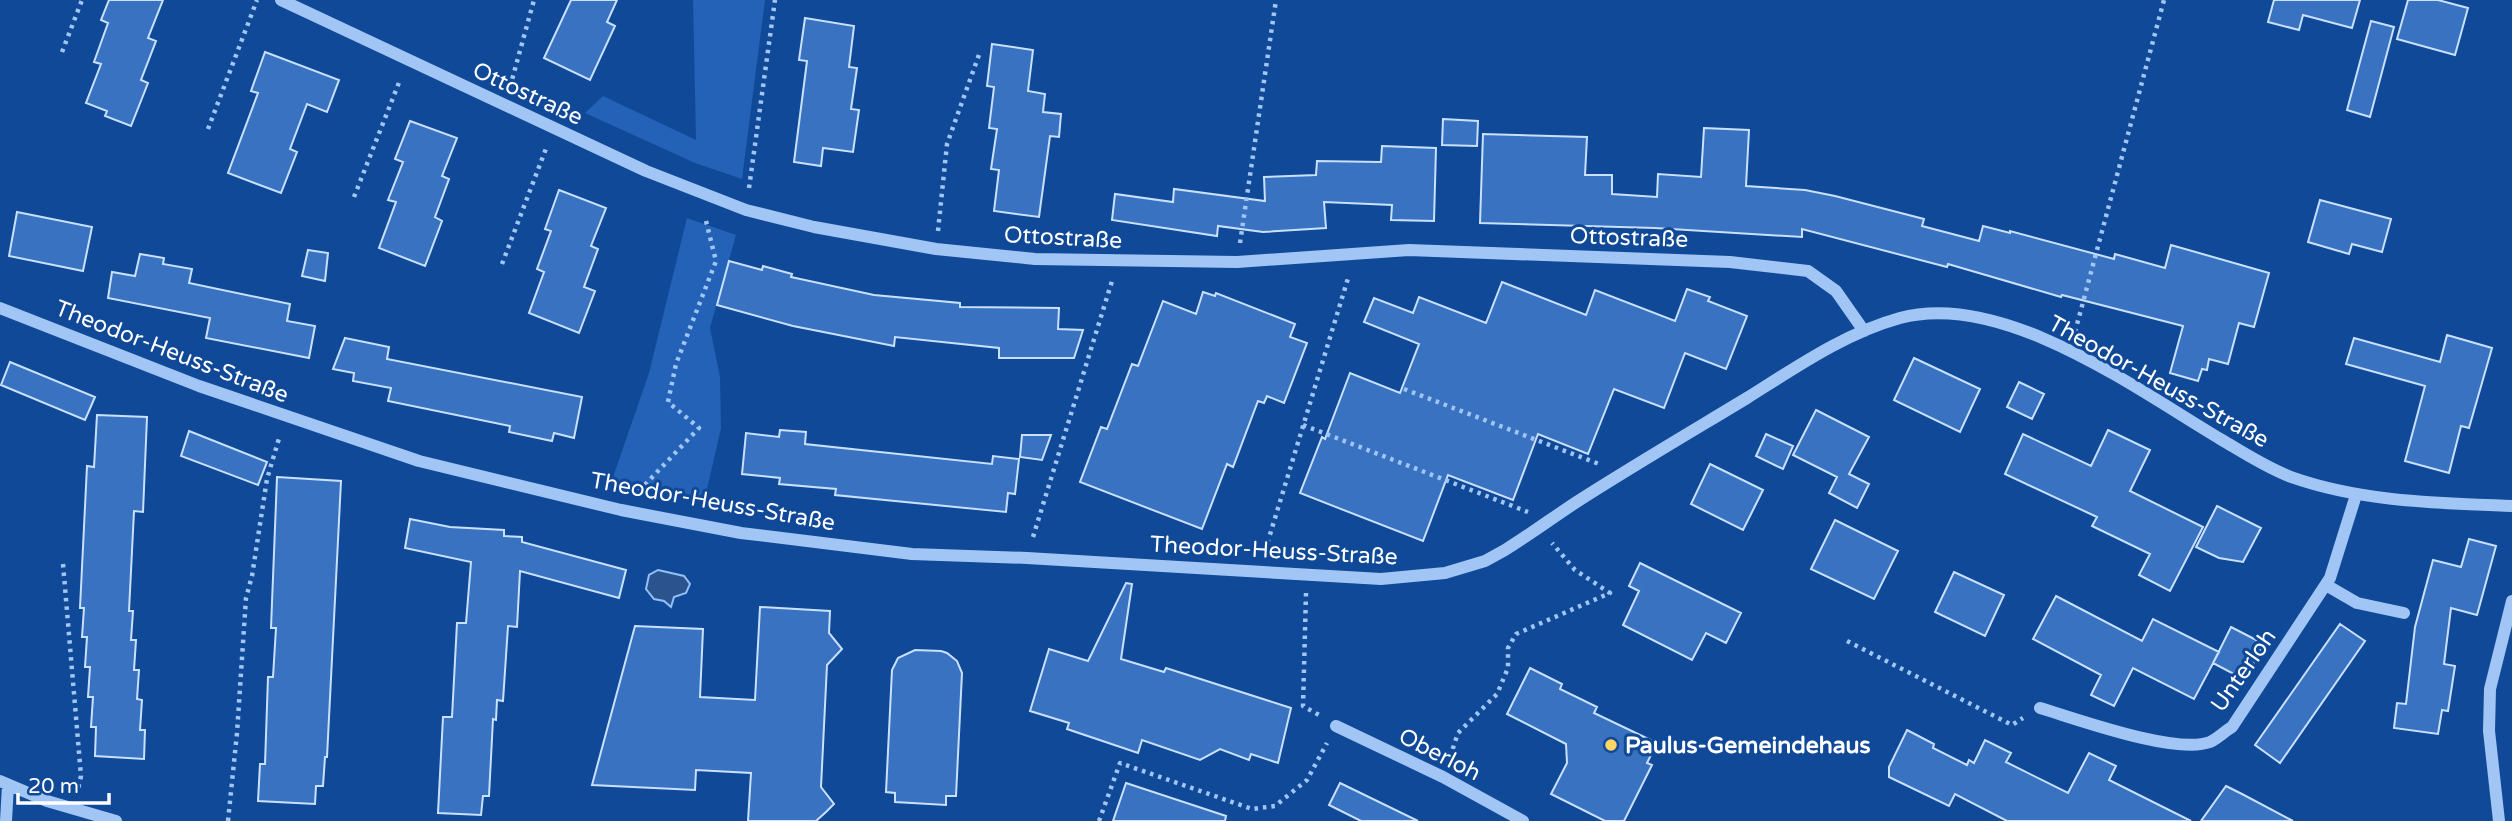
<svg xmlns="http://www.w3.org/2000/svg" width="2512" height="821" viewBox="0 0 2512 821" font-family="'Varela Round',sans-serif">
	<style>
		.green { fill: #2362b7 }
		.water { fill: #2b548e; stroke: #92bff7; stroke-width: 2 }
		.building { fill: #3972c0; stroke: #c9e0fe; stroke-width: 2 }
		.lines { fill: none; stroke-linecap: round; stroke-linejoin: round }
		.path { stroke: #a1c5f4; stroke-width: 4.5; stroke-dasharray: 3.5 5; stroke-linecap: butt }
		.minor { stroke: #a1c5f4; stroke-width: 12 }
		.poi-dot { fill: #ffd564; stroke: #104997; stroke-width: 2.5 }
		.labels { text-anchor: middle; stroke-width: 6; stroke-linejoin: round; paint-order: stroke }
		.street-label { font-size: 23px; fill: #fff; stroke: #104997 }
		.poi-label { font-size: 23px; font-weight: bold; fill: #fff; stroke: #104997; text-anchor: start }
	</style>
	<rect width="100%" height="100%" fill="#104997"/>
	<path class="green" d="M693,0H765L742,179L695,163L585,113L603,96L696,140Z
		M687,218L736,235L710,328L720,377L721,428L705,498L612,480L649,373Z"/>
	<path class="water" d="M658,570L684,576L690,584L686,593L674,597L671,607L664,601L654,599L646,589L649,575Z"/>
	<path class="building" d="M109,0H163L148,38L156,41L141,80L148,83L131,126L105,116L107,111L86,103L101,64L94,62L108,23L101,20Z
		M571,0H617L607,22L615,26L590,80L544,58Z
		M2274,0H2360L2352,28L2303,15L2299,30L2268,22Z
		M2408,0H2438L2468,8L2455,55L2397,39Z
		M805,18L854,26L849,67L857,68L851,109L859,110L853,152L823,148L821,166L794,162L807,61L799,60Z
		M2371,21L2394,27L2370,117L2347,110Z
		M992,44L1033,50L1028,91L1045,94L1043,112L1061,114L1059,137L1050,136L1039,217L994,211L999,170L991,169L997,129L989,128L994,87L987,86Z
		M265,52L339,80L327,112L307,104L290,149L297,152L281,193L228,173L258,93L251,91Z
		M1443,119L1478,121L1477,146L1442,145Z
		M410,121L457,138L442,176L449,179L435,217L442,221L425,266L379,248L396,202L388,200L403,162L395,159Z
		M1704,128L1749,130L1746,186L1805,190L1835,196L1924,219L1922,226L1979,241L1983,226L2010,233V231L2114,259L2115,254L2165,268L2171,245L2269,273L2254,327L2239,323L2228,364L2209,359L2207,370L2202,369L2198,381L2170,373L2183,326L2062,295L2061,297L1948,264L1947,267L1802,229V237L1655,228L1480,223L1483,134L1587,137L1585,175H1612V194L1657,197L1658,174L1701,177Z
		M1382,146L1436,148L1434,221L1391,220L1392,205L1324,202L1326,228L1263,232L1218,226L1217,236L1112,220L1115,194L1173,202L1174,189L1265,201L1264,177L1316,175L1317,161L1381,162Z
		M559,190L606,208L591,246L598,249L584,287L595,291L579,333L529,313L544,272L537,269L551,231L545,229Z
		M2320,200L2391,219L2382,252L2352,244L2349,254L2308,242Z
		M17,212L92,227L83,271L9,256Z
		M308,250L328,253L325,281L302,276Z
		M140,254L164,258L163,264L192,269L189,283L290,304L287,321L315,326L309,358L206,338L210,318L108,298L112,272L135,276Z
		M729,261L762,270L763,266L792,274L791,277L874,295L960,303V307L1059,308L1058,329L1083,330L1074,358H999V348L895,337L894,346L879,343L793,326L717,305Z
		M1502,282L1586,315L1595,290L1675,321L1687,289L1710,297L1708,301L1747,316L1726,369L1685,353L1664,408L1614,389L1588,454L1538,434L1513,500L1448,475L1423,541L1300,493L1322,437L1325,439L1350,373L1400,393L1419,344L1364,322L1374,298L1413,313L1419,297L1486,323Z
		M1203,292L1215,296L1216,293L1295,324L1290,337L1307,343L1284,403L1267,396L1264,403L1258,401L1233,467L1227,464L1202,529L1080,482L1101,427L1107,429L1132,364L1138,366L1163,301L1196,314Z
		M2447,335L2492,348L2469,428L2461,426L2449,473L2405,461L2425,386L2346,364L2354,338L2440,362Z
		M345,338L389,347L387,359L582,397L574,438L554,433L552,441L509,432L510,426L388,401L391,388L353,381L354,373L333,369Z
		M1914,358L1980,389L1960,432L1894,400Z
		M10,362L95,397L85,420L1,385Z
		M2019,382L2044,394L2032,419L2007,407Z
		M1816,410L1869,437L1849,474L1869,484L1857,508L1829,493L1837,477L1793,455Z
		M97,415L147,417L143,512L134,511L129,611H133L131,640H136L134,670H139L137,699L142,700L140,730H145L144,759L95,756L96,727H91L93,697H88L90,667H85L87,637H82L84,608H80L87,466L94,467Z
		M780,430L806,432L805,444L992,464L993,456L1019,459L1015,494L1008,493L1006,512L835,495L836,489L779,484L780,478L742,474L746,433L779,437Z
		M2108,430L2150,450L2130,491L2203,527L2170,591L2139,575L2150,554L2092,526L2097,517L2005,474L2023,434L2091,466Z
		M189,431L267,462L258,485L181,456Z
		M1766,434L1793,446L1783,469L1756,456Z
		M1022,435H1051L1042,460L1020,457Z
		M1710,464L1763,490L1743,530L1691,504Z
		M277,477L341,481L327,757H325L323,786H316L315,804L258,801L260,764H265L268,677H273L276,628H271Z
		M2217,506L2261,528L2243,562L2219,558L2196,547Z
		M410,519L450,527L504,530V536L522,537V542L626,570L619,598L520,571L517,627L508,626L503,701L497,700L496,720L493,719L489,796H483L481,815L438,813L443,717H452L457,623H466L471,562L405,548Z
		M1835,520L1898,551L1874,599L1811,569Z
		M2469,539L2496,546L2477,615L2451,608L2444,664L2455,666L2448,711L2442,710L2438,734L2394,728L2397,703L2406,704L2415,627L2433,560L2461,567Z
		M1640,563L1741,613L1726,643L1706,633L1692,660L1623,625L1639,591L1629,586Z
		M1954,572L2004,595L1985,636L1935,612Z
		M1126,583L1132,584L1121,659L1164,672L1166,668L1291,708L1278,763L1251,754L1249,760L1220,749L1200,760L1142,740L1138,753L1067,729L1069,723L1030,711L1049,649L1088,661Z
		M2056,596L2142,641L2153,619L2219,652L2194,699L2133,668L2114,706L2091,695L2101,675L2033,639Z
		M760,607L830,611L829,633L842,649L827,665L821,787L834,804L826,812L816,821H748L751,773L696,770L695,790L592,785L635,626L703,629L700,697L755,700Z
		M2340,624L2365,641L2280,763L2255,745Z
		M2231,627L2264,644L2245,680L2213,663Z
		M915,650L941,651L947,653L957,661L962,673L956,796H946V805L895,802V793L886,792L892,670L898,658Z
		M1530,668L1562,684L1560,689L1597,707L1594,713L1657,743L1647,763L1652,765L1624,821H1605L1551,794L1567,763L1566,744L1507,714Z
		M1907,730L1934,744L1933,748L1967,765L1969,760L1974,763L1985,740L2011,753L2006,762L2068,793L2089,753L2116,766L2109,780L2191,821H2007L1955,794L1949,806L1889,777V767Z
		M1126,783L1226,816L1225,821H1113Z
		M1340,783L1418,821H1361L1329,805Z
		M2226,786L2242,794L2293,821H2201Z"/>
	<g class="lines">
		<path class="path" d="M62,52L82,0
			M510,87L534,0
			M208,129L257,0
			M749,188L775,0
			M354,197L400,80
			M938,231L947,144L980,52
			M1240,243L1276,0
			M502,264L547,146
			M2075,332L2164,0
			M1404,389L1599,464
			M1303,425L1528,512
			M639,491L699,428L668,402L676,364L716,261L705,217
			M1033,537L1112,281
			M1265,551L1349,275
			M63,564L81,776L78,789
			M1306,593L1303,706L1319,715
			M1847,641L2012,725L2023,718
			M1450,757L1458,733L1497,694L1508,668V648L1516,634L1610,593L1575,570L1552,543
			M228,821L237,733L246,598L252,576L267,479L280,435
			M1099,821L1120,763L1252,809L1275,806L1307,780L1327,743"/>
		<path class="minor" d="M281,0L646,171L746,210L814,227L936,249L1035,259L1237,262L1409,250L1730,262L1808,271L1836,291L1864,331
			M0,308L199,386L419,461L621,510L741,533L912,554L1027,558L1381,579L1445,573L1485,561L1505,550C1529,535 1551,519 1575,503C1631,467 1689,433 1747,398C1795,368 1845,333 1900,318C2003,290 2136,389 2222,440C2244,453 2267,468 2291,477C2362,502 2437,503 2512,506
			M2326,585L2357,603L2404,613
			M2040,708C2077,719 2176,755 2210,742C2217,739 2225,731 2232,727L2330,578L2356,495
			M1336,726L1443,777L1523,821
			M0,781L47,801L116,821
			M6,821L8,785
			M2499,821L2489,731L2490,689L2512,601"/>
	</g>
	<circle class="poi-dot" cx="1611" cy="745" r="7"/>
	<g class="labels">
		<g class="street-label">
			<text transform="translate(528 93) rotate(25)" y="8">Ottostraße</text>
			<text transform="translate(1063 237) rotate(3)" y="8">Ottostraße</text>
			<text transform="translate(1629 237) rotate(2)" y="8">Ottostraße</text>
			<text transform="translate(172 351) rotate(21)" y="8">Theodor-Heuss-Straße</text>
			<text transform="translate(2159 381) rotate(29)" y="8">Theodor-Heuss-Straße</text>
			<text transform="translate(713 501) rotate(10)" y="8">Theodor-Heuss-Straße</text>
			<text transform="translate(1274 550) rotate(3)" y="8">Theodor-Heuss-Straße</text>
			<text transform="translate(2243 670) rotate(-55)" y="8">Unterloh</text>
			<text transform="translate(1440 754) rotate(27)" y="8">Oberloh</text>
		</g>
		<g class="poi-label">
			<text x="1625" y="753">Paulus-Gemeindehaus</text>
		</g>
	</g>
	<path d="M18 793v10h91v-10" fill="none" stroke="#ffffff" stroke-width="3.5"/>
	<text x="28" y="793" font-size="21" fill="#ffffff" stroke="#104997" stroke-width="5" paint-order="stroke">20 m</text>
</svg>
